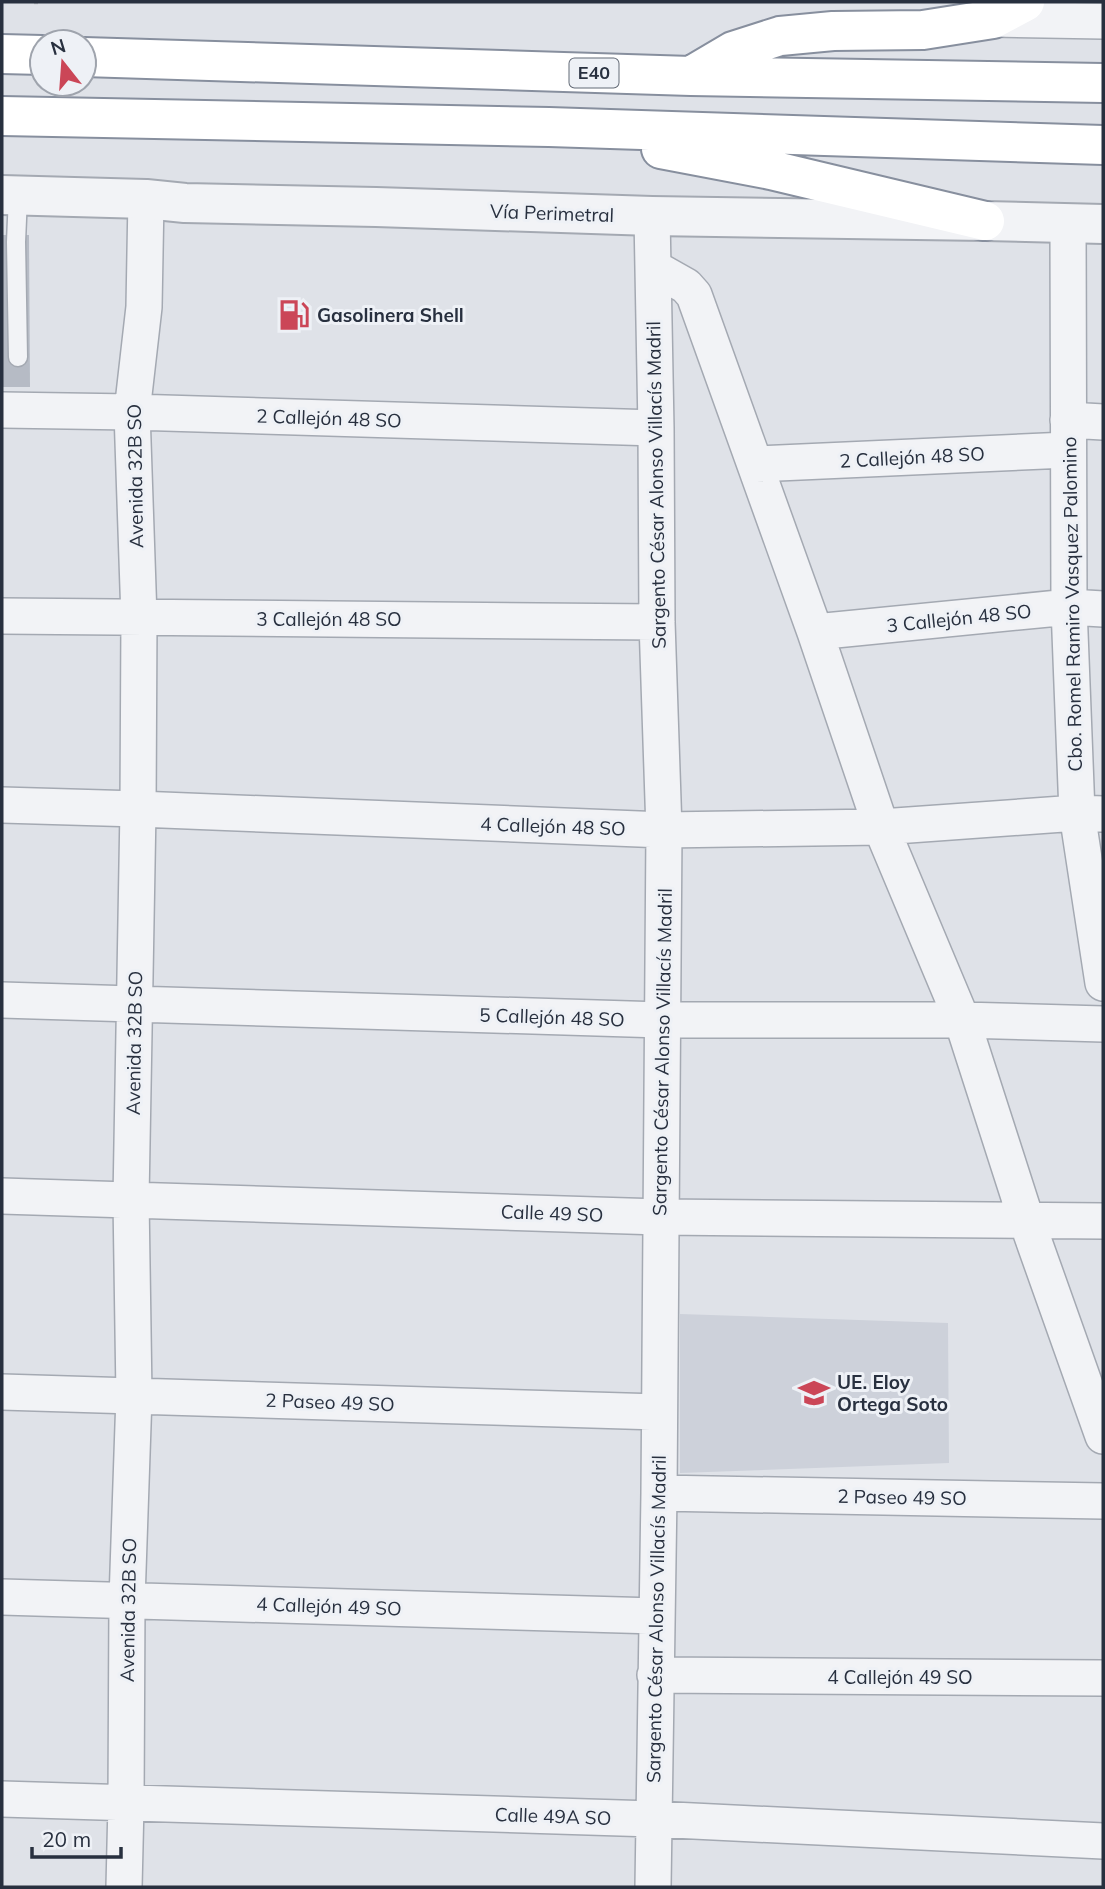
<svg xmlns="http://www.w3.org/2000/svg" width="1105" height="1889" viewBox="0 0 1105 1889" font-family="Mulish,sans-serif">
	<style>
		.built { fill: #cdd1da }
		.building { fill: #b6bbc5 }
		.lines { fill: none; stroke-linecap: round; stroke-linejoin: round }
		.service-casing { stroke: #a4a9b2; stroke-width: 21 }
		.minor-casing { stroke: #a4a9b2; stroke-width: 38 }
		.tertiary-casing { stroke: #a4a9b2; stroke-width: 42 }
		.trunk-casing { stroke: #878f9e; stroke-width: 42 }
		.path { stroke: #bdc0c6; stroke-width: 4.5; stroke-dasharray: 5 5; stroke-linecap: butt }
		.service { stroke: #f2f3f6; stroke-width: 18 }
		.minor { stroke: #f2f3f6; stroke-width: 35 }
		.tertiary { stroke: #f2f3f6; stroke-width: 38 }
		.trunk { stroke: #fff; stroke-width: 38 }
		.labels { text-anchor: middle; stroke-width: 6; stroke-linejoin: round; paint-order: stroke }
		.shield { fill: #eef1f6; stroke: #636a76; stroke-width: 2 }
		.shield-label { font-size: 18px; font-weight: bold; fill: #28303f }
		.street-label { font-size: 19px; fill: #28303f; stroke: #eef1f6 }
		.poi-label { font-size: 19px; font-weight: bold; fill: #28303f; stroke: #eef1f6; text-anchor: start }
	</style>
	<rect width="100%" height="100%" fill="#dfe2e8"/>
	<path class="built" d="M680,1314L948,1323L949,1463L680,1473Z"/>
	<path class="building" d="M2,235H29L30,387H2Z"/>
	<g class="lines">
		<defs>
			<path id="service" d="M18,357L16,242L18,196"/>
			<path id="minor" d="M993,19L1103,21
				M652,216L656,428L657,622L664,830L659,1493L653,1887
				M1068,223L1069,607L1077,813L1103,983
				M654,268L686,286L694,295L815,632L881,827L962,1020L1026,1219L1103,1436
				M2,410L132,412L656,428
				M1068,420L1103,422
				M756,464L1067,450
				M2,616L657,622
				M815,632L1069,607L1103,609
				M2,805L138,809L664,830L881,827L1077,813L1103,814
				M2,1000L662,1020H962L1103,1024
				M2,1196L660,1217L1103,1221
				M2,1392L659,1412
				M659,1493L1103,1501
				M2,1597L656,1616
				M655,1675L1103,1678
				M2,1799L653,1819L1103,1841
				M124,1887L126,1804L127,1600L134,1396L131,1199L138,809L139,618L132,412L144,307L146,199"/>
			<path id="tertiary" d="M2,195L146,199L185,203L376,207L652,216L985,221L1103,224"/>
			<path id="trunk" d="M2,54L42,55
				M84,57L691,76L1103,83
				M694,74L733,51L780,36L833,31L923,30L993,19L1025,2
				M2,116L549,127L1103,145
				M661,149L771,170L985,221"/>
		</defs>
		<use href="#service" class="service-casing"/>
		<use href="#minor" class="minor-casing"/>
		<use href="#tertiary" class="tertiary-casing"/>
		<use href="#trunk" class="trunk-casing"/>
		<path class="path" d="M34,2H38"/>
		<use href="#service" class="service"/>
		<use href="#minor" class="minor"/>
		<use href="#tertiary" class="tertiary"/>
		<use href="#trunk" class="trunk"/>
	</g>
	<defs>
		<symbol id="fuel-bare" viewBox="-9 -9 18 18"><path d="M-5.5-6h7V0h2V4h1.3V-2.5L3-4.5l.8-.8L6-3V5H2.5V1h-1V6h-7ZM-4.2-4.7v3.2H.2V-4.7Z" fill="#cb4657" stroke="#eef1f6" stroke-width="2.5" paint-order="stroke"/></symbol>
		<symbol id="school-bare" viewBox="-9 -9 18 18"><path d="M0-5L7-2L0 1L-7-2ZM-4 1L0 2.5L4 1V4Q0 6-4 4Z" fill="#cb4657" stroke="#eef1f6" stroke-width="2.5" paint-order="stroke"/></symbol>
	</defs>
	<g fill-rule="evenodd">
		<use href="#fuel-bare" x="272" y="293" width="44" height="44"/>
		<use href="#school-bare" x="792" y="1371" width="44" height="44"/>
	</g>
	<g class="labels">
		<rect class="shield" x="569.5" y="58.5" width="49" height="29" rx="5"/>
		<g class="shield-label">
			<text x="594" y="79">E40</text>
		</g>
		<g class="street-label">
			<text transform="translate(552 213) rotate(2)" y="7">Vía Perimetral</text>
			<text transform="translate(329 418) rotate(2)" y="7">2 Callejón 48 SO</text>
			<text transform="translate(912 457) rotate(-3)" y="7">2 Callejón 48 SO</text>
			<text transform="translate(135 476) rotate(-91)" y="7">Avenida 32B SO</text>
			<text transform="translate(656 485) rotate(-91)" y="7">Sargento César Alonso Villacís Madril</text>
			<text transform="translate(1072 604) rotate(-91)" y="7">Cbo. Romel Ramiro Vasquez Palomino</text>
			<text transform="translate(959 618) rotate(-6)" y="7">3 Callejón 48 SO</text>
			<text x="329" y="626">3 Callejón 48 SO</text>
			<text transform="translate(553 826) rotate(2)" y="7">4 Callejón 48 SO</text>
			<text transform="translate(552 1017) rotate(2)" y="7">5 Callejón 48 SO</text>
			<text transform="translate(134 1043) rotate(-89)" y="7">Avenida 32B SO</text>
			<text transform="translate(662 1052) rotate(-89)" y="7">Sargento César Alonso Villacís Madril</text>
			<text transform="translate(552 1213) rotate(2)" y="7">Calle 49 SO</text>
			<text transform="translate(330 1402) rotate(2)" y="7">2 Paseo 49 SO</text>
			<text transform="translate(902 1497) rotate(1)" y="7">2 Paseo 49 SO</text>
			<text transform="translate(329 1606) rotate(2)" y="7">4 Callejón 49 SO</text>
			<text transform="translate(128 1610) rotate(-89)" y="7">Avenida 32B SO</text>
			<text transform="translate(656 1619) rotate(-89)" y="7">Sargento César Alonso Villacís Madril</text>
			<text x="900" y="1684">4 Callejón 49 SO</text>
			<text transform="translate(553 1816) rotate(2)" y="7">Calle 49A SO</text>
		</g>
		<g class="poi-label">
			<text x="317" y="322">Gasolinera Shell</text>
			<text x="837" y="1389">UE. Eloy<tspan x="837" dy="22">Ortega Soto</tspan></text>
		</g>
	</g>
	<rect width="1105" height="1889" fill="none" stroke="#28303f" stroke-width="7"/>
	<g transform="translate(63 63) rotate(343)"><circle r="33" fill="#eef1f6" stroke="#9fa4ad" stroke-width="2"/>
	<path d="M0-5L12 26L0 18L-12 26Z" fill="#cb4657"/>
	<text y="-10" font-size="19" font-weight="bold" text-anchor="middle" fill="#28303f">N</text>
	</g>
	<path d="M32 1847v10h89v-10" fill="none" stroke="#28303f" stroke-width="3.5"/>
	<text x="42" y="1847" font-size="21" fill="#28303f" stroke="#eef1f6" stroke-width="5" paint-order="stroke">20 m</text>
</svg>
